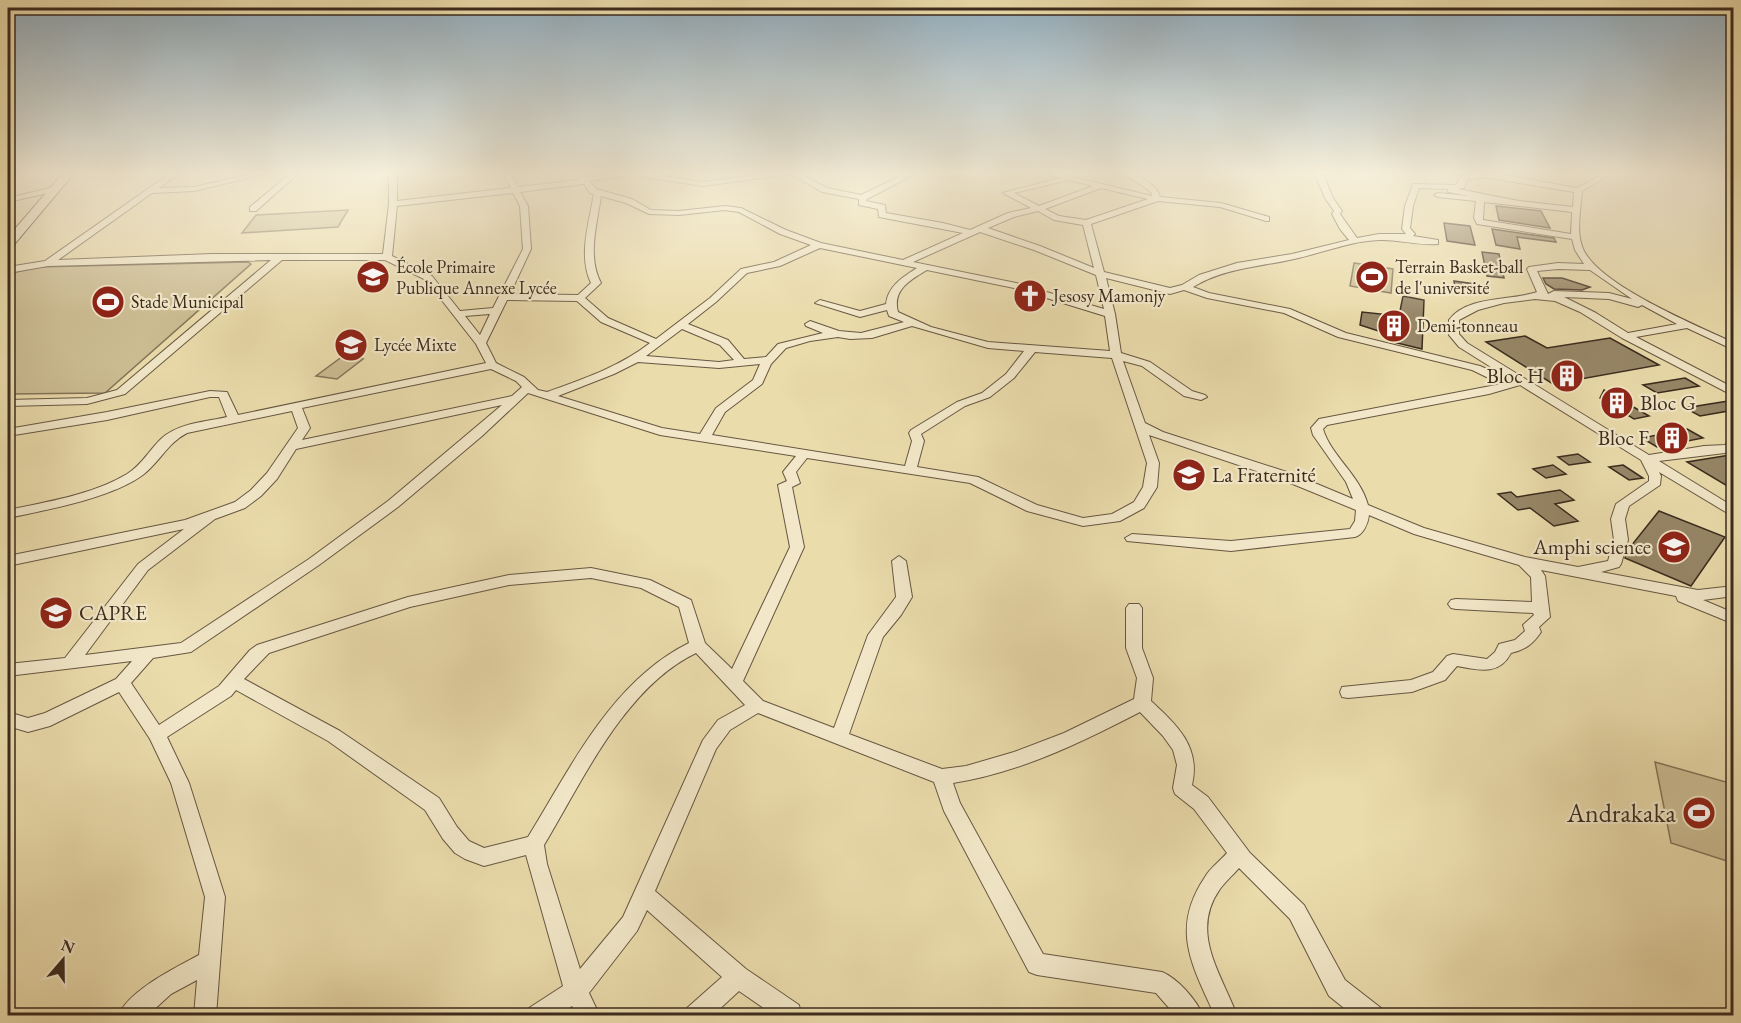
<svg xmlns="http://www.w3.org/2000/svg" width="1741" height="1023" viewBox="0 0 1741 1023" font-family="'EB Garamond',serif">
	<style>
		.green { fill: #cdbe94; stroke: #847459; stroke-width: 1.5 }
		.building { fill: #978768; stroke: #3b2b1e; stroke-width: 1.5 }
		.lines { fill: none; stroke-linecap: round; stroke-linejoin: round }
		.street-casing { stroke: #675742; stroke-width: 2 }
		.secondary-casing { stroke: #3b2b1e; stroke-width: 2 }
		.street { fill: #f2e8c9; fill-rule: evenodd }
		.secondary { fill: #f2e8c9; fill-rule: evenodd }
		.labels { text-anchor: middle; stroke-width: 4.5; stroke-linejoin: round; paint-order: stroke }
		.far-poi-label { font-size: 18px; fill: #3b2b1e; stroke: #f2e8c9; text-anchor: start }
		.poi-label { font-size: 21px; fill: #3b2b1e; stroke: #f2e8c9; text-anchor: end }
		.near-poi-label { font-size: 26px; fill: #3b2b1e; stroke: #f2e8c9; text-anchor: end }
	</style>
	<rect width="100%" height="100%" fill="#ebdcac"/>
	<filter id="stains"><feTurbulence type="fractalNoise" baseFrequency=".00333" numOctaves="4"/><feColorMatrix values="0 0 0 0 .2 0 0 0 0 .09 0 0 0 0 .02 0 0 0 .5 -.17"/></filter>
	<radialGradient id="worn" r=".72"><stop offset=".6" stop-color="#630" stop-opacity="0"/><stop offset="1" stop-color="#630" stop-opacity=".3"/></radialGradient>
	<path class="green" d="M348,210L338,227L242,233L256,215Z
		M248,262L251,264L105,393L8,394V274L37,267Z
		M1354,263L1393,269L1391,293L1350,286Z
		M343,356L363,359L337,379L316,376Z
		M1655,762L1733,784V863L1671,843Z"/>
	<path class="building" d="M1496,206L1541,211L1550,228L1499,220Z
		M1444,223L1470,226L1475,245L1447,241Z
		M1492,229L1554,238L1556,242L1517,237L1520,249L1496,245Z
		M1482,252L1499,254L1504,278L1487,276Z
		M1543,278H1562L1590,287L1582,290L1554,289L1546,284Z
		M1454,281L1482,285V294L1455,290Z
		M1403,296L1424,300L1422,349L1393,342L1394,336L1360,325L1362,312L1399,316Z
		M1525,336L1547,348L1610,338L1659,365L1553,384L1486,342Z
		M1685,378L1699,386L1657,393L1643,385Z
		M1604,390L1649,416L1634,419L1600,398Z
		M1728,401L1734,403V410L1700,416L1685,408Z
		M1687,429L1703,438L1657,447L1642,438Z
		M1578,454L1590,462L1569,465L1558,457Z
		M1730,455L1734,457V490L1687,462Z
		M1553,465L1566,474L1546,478L1533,469Z
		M1623,465L1643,478L1629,480L1609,467Z
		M1560,490L1574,500L1555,504L1578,521L1554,526L1530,508L1518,510L1498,494L1511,492L1517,497Z
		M1659,511L1725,537L1691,586L1625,558L1627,551Z"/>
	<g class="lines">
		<defs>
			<path id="street" d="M8,172H13L8,174Z
				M172,172H181L159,188L194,187L261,172H274L194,191L152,193L58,260L212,254H383L389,204V172H397V201L511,188L502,172H510L518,187L580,180L574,172H582L586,177L638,172L703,182L777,172H797L827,188L861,195L909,172H919L867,199L866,201L885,205L886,213L943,223L970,230L1008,213L1031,208L1003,193L1060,178L1039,172H1052L1152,196L1151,192L1122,172C1135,172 1157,184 1160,197L1221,203L1269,217V221H1266L1220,207L1158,201L1091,224L1104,272L1170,288L1182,285L1199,275L1237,263L1292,254L1349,240L1340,229L1332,214L1334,211L1325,198L1314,172H1322L1333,198L1342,211L1340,214L1357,238L1379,234H1406L1402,229L1405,206L1413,184L1456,185L1461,176L1487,172L1577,188L1607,172H1616L1582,191C1581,209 1575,233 1584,251C1603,287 1696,325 1734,343V350L1687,328L1636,337L1734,388V396L1622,338L1580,312L1555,301L1535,299L1504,303L1478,310L1459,320V334L1467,343L1649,455L1704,446L1725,445L1730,438L1734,437L1733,452L1659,461L1734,507V517L1659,472L1661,476L1660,485L1629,506L1625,519L1628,540L1621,564L1619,567L1601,572L1698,590L1734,586V596L1703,600L1734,613V624L1678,601L1676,596L1541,570L1545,576L1550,617L1539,627L1541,632C1533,644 1525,650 1511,653C1499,676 1479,670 1457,666L1445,680L1412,692L1348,698L1342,697L1340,692L1342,687L1411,680L1433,672L1447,656L1453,654L1487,659L1495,652L1499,644L1515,640L1525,631L1523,625L1534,615L1533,613L1456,609L1451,608L1448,604L1451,600L1456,599L1532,602L1531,577L1519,565L1414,534L1369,515C1368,524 1363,535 1355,537L1231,551L1127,541L1125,538L1132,534L1231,541L1350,529L1355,521L1356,510L1283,480L1149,435L1159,463L1157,487L1144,508L1120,521L1083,526L1027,511L970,483L807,458L796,472L800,483L792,487L804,547L743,681L763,701L834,728L868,635L896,597L892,561L899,556L906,561L912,597L901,615L883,637L849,734L942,769L966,766L1014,752L1064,733L1134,699L1137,678L1126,648V608L1129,604H1139L1142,608V648L1153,678L1151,701C1177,725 1201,747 1192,785L1208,797L1250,853L1304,905L1345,980L1381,1008L1384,1016H1354L1329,996L1290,919L1239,868C1233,875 1225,882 1220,889C1191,930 1218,969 1234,1008L1231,1016H1215C1192,965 1170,929 1205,877C1210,868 1220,861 1227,853L1194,809L1175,794L1173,788L1177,765L1173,750L1163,736L1140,712C1082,742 1019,773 953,783L960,803L1043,954L1162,972C1177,978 1197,1000 1203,1016H1176L1156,993L1037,975L1029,972L944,811L934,782L758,713L730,730L716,749L655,891L746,969L799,1005L801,1016H775L739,991L712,1016H684L687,1008L722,977L647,910L637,931L589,993L600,1016H577L572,1006L558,1016H526L529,1008L563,986L526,855L484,866L465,859L455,853L443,839L425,810L328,741L236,690L231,696L167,737L189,783L225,897L216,1016H194L197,980L171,994L147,1016H118C129,990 175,968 199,955L205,897L171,783L150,739L119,692L50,726L28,732L8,726V712L28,718L45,713L116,679L132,661L8,676V664L65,658L138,564L184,529L8,566V556L185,520L235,502L251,490L267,473L298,428L292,411L187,433C168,443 160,461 144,474C113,498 46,510 8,518V510C46,502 92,495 127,474C142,465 149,450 162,438C179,423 205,422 227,417L219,397H210L107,420L8,436V429L107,412L210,391L227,392L238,415L486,363L476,344L426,280L385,260H282L125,394L87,404L8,406V400L87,398L117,390L271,260L48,266L8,273V267L45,261ZM791,174L822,192L859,199V205L878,209L879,217L963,233L903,260L821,243L786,230L741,208L725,206L679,211L651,210L632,199L596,189L589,181L632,175L703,186ZM1483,177L1574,192L1573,207L1519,201L1458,189L1464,188L1467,180ZM1069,180L1093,186L1039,206L1014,193ZM584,184L590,193L594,194C589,222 578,256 591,283L578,295L510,294L531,249L528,206L520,192ZM1101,188L1148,199L1086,220L1059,216L1045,209ZM1419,188L1448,189V192L1469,196L1438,193L1434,195L1438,197L1476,201L1474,218L1477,224L1572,239L1575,250L1584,264L1558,263L1529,267L1527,269L1537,292C1512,301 1467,295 1449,320V335L1459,347L1510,379L1480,366L1346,333L1290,309L1209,293L1193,287C1224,268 1259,267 1294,259C1322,253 1350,241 1379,240C1398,239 1419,246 1438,244V240L1413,236L1415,234L1410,228L1413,206ZM513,193L520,206L523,249L493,308L460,311L432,276L392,256L397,206ZM601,196L626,203L649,214L679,215L725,210L739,212L780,234L811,245L774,262L741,269L710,298L656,339L608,318L585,298L601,283C587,257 597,224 601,196ZM1484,202L1572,212L1571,234L1483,220ZM1038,211L1054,220L1083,225L1094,268L1040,246L988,228L1014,217ZM980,232L1034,250L1096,275L1104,309L1016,283L913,262ZM820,248L917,268C903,277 888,286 886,304L860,311L820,300L815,303L860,317L887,310L889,316L904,322L861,333L839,331L810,321L805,324L806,326L823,333L778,344L766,357L744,359L728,340L688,324L716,302L747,273L780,266ZM1558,269L1590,270L1632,299L1609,293L1554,291L1548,294L1537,271ZM927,270L1014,288L1105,316L1110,351L988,342L931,327L898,312C892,290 910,280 927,270ZM1106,278L1170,294L1184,290L1207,298L1284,313L1338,337L1472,370L1501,384L1319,419L1311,428L1313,435L1346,482L1353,499L1293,474L1163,432L1145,423L1123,361L1142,366L1184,396L1201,400L1207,397L1205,395L1192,391L1150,362L1121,353L1115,314ZM1564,297L1609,299L1638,307L1642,305L1677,324L1628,333L1596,313ZM507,300L577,301L601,322L650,343C619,367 583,379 547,392L538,390L524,377L496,363L486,343ZM490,314L480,335L465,316ZM912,326L988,348L1024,351L1006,374L982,393L957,402L911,430L909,433L912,441L905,466L712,435L725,412L762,384L771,364L786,348L810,341L838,337L850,339L872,338ZM682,329L720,345L734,360L719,362L646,356ZM1035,352L1112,358L1147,463L1143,487L1134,502L1112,514L1083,518L1037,505L978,477L917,467L924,441L921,434L965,406L990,397L1014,378ZM638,362L719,368L760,364L753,380L716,408L700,434L662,428L558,396L614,374ZM491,369L516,381L522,387L512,396L302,440L310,428L302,408ZM1520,385L1641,460L1649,476V481L1616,504L1611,519L1614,540L1608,561L1578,567L1525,557L1424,528L1368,505C1360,475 1331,456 1323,429L1327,425L1489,394ZM528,393L660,435L796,456L783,472L787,481L778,485L790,547L732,669L705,643L691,600L650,580L591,568L509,575L408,597L257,645L250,650L219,686L159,725L131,683L153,658L191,652L319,565L398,507L482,436ZM502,405L388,501L309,559L181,643L85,655L148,570L215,519L245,508L261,496L277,479L296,449ZM591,578L641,588L679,607L689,643C612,681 571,767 528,837L484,848L469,841L457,827L439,798L340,731L244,679L269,653L410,607L509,585ZM696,653L745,705L718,720L703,740L623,917L580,969L547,864L544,845C583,780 625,687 696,653Z
				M292,172H300L256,211H250V207Z
				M54,187H57V191L8,202V198Z"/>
			<path id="secondary" d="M64,172H75L12,247L8,248V237Z"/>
		</defs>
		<use href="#street" class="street-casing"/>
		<use href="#secondary" class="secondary-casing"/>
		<use href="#street" class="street"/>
		<use href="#secondary" class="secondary"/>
	</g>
	<linearGradient id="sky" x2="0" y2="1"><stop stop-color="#91acbd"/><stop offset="0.55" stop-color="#f6efda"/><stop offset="1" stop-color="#f6efda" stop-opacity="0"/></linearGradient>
	<rect width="1741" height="315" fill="url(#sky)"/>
	<defs>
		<symbol id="school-disc" viewBox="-11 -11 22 22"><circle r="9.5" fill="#8f2418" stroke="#f2e8c9"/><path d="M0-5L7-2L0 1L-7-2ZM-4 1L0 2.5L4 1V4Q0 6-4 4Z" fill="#fff"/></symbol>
		<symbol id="stadium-disc" viewBox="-11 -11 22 22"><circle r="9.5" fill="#8f2418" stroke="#f2e8c9"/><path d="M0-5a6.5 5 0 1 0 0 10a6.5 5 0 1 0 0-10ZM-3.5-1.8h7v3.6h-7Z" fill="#fff"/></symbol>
		<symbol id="church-disc" viewBox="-11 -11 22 22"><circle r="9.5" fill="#8f2418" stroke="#f2e8c9"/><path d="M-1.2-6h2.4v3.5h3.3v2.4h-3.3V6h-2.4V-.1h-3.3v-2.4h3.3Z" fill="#fff"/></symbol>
		<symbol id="building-disc" viewBox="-11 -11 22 22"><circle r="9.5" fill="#8f2418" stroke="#f2e8c9"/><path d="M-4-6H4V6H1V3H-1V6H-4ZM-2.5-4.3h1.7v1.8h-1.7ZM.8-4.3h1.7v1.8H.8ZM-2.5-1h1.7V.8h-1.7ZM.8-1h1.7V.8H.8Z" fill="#fff"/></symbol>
		<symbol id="university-disc" viewBox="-11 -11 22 22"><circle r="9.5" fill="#8f2418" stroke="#f2e8c9"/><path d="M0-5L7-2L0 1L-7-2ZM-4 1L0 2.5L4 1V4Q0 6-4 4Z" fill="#fff"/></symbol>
	</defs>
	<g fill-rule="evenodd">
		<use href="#school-disc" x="354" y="258" width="38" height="38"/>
		<use href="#stadium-disc" x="1353" y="258" width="38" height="38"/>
		<use href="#church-disc" x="1011" y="277" width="38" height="38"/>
		<use href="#stadium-disc" x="89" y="283" width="38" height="38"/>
		<use href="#building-disc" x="1375" y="307" width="38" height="38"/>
		<use href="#school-disc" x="332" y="326" width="38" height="38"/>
		<use href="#building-disc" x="1548" y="357" width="38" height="38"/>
		<use href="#building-disc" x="1598" y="384" width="38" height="38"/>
		<use href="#building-disc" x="1653" y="419" width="38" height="38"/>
		<use href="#school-disc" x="1170" y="456" width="38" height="38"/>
		<use href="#university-disc" x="1655" y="528" width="38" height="38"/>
		<use href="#university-disc" x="37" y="594" width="38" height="38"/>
		<use href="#stadium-disc" x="1680" y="794" width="38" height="38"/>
	</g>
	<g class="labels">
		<g class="far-poi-label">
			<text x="396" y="273">École Primaire<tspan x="396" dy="21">Publique Annexe Lycée</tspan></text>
			<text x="1395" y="273">Terrain Basket-ball<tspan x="1395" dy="21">de l'université</tspan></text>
			<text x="1053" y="302">Jesosy Mamonjy</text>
			<text x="131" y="308">Stade Municipal</text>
			<text x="1417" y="332">Demi-tonneau</text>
			<text x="374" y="351">Lycée Mixte</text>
		</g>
		<g class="poi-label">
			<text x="1544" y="383">Bloc H</text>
			<text x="1640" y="410" text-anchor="start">Bloc G</text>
			<text x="1649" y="445">Bloc F</text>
			<text x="1212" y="482" text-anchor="start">La Fraternité</text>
			<text x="1651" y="554">Amphi science</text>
			<text x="79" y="620" text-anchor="start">CAPRE</text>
		</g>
		<g class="near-poi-label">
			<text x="1676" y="822">Andrakaka</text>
		</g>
	</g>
	<rect width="1741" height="1023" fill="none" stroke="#ebdcac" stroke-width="30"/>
	<rect x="9" y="9" width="1723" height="1005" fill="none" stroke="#3b2b1e" stroke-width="3"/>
	<rect x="15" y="15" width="1711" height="993" fill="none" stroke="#3b2b1e" stroke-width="1.5"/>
	<g transform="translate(63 960) rotate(20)" stroke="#f2e8c9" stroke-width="4.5" paint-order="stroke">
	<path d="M0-4.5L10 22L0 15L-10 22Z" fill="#3b2b1e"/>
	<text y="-9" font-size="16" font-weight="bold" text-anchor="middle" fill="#3b2b1e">N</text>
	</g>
	<rect width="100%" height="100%" filter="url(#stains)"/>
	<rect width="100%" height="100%" fill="url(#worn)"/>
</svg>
